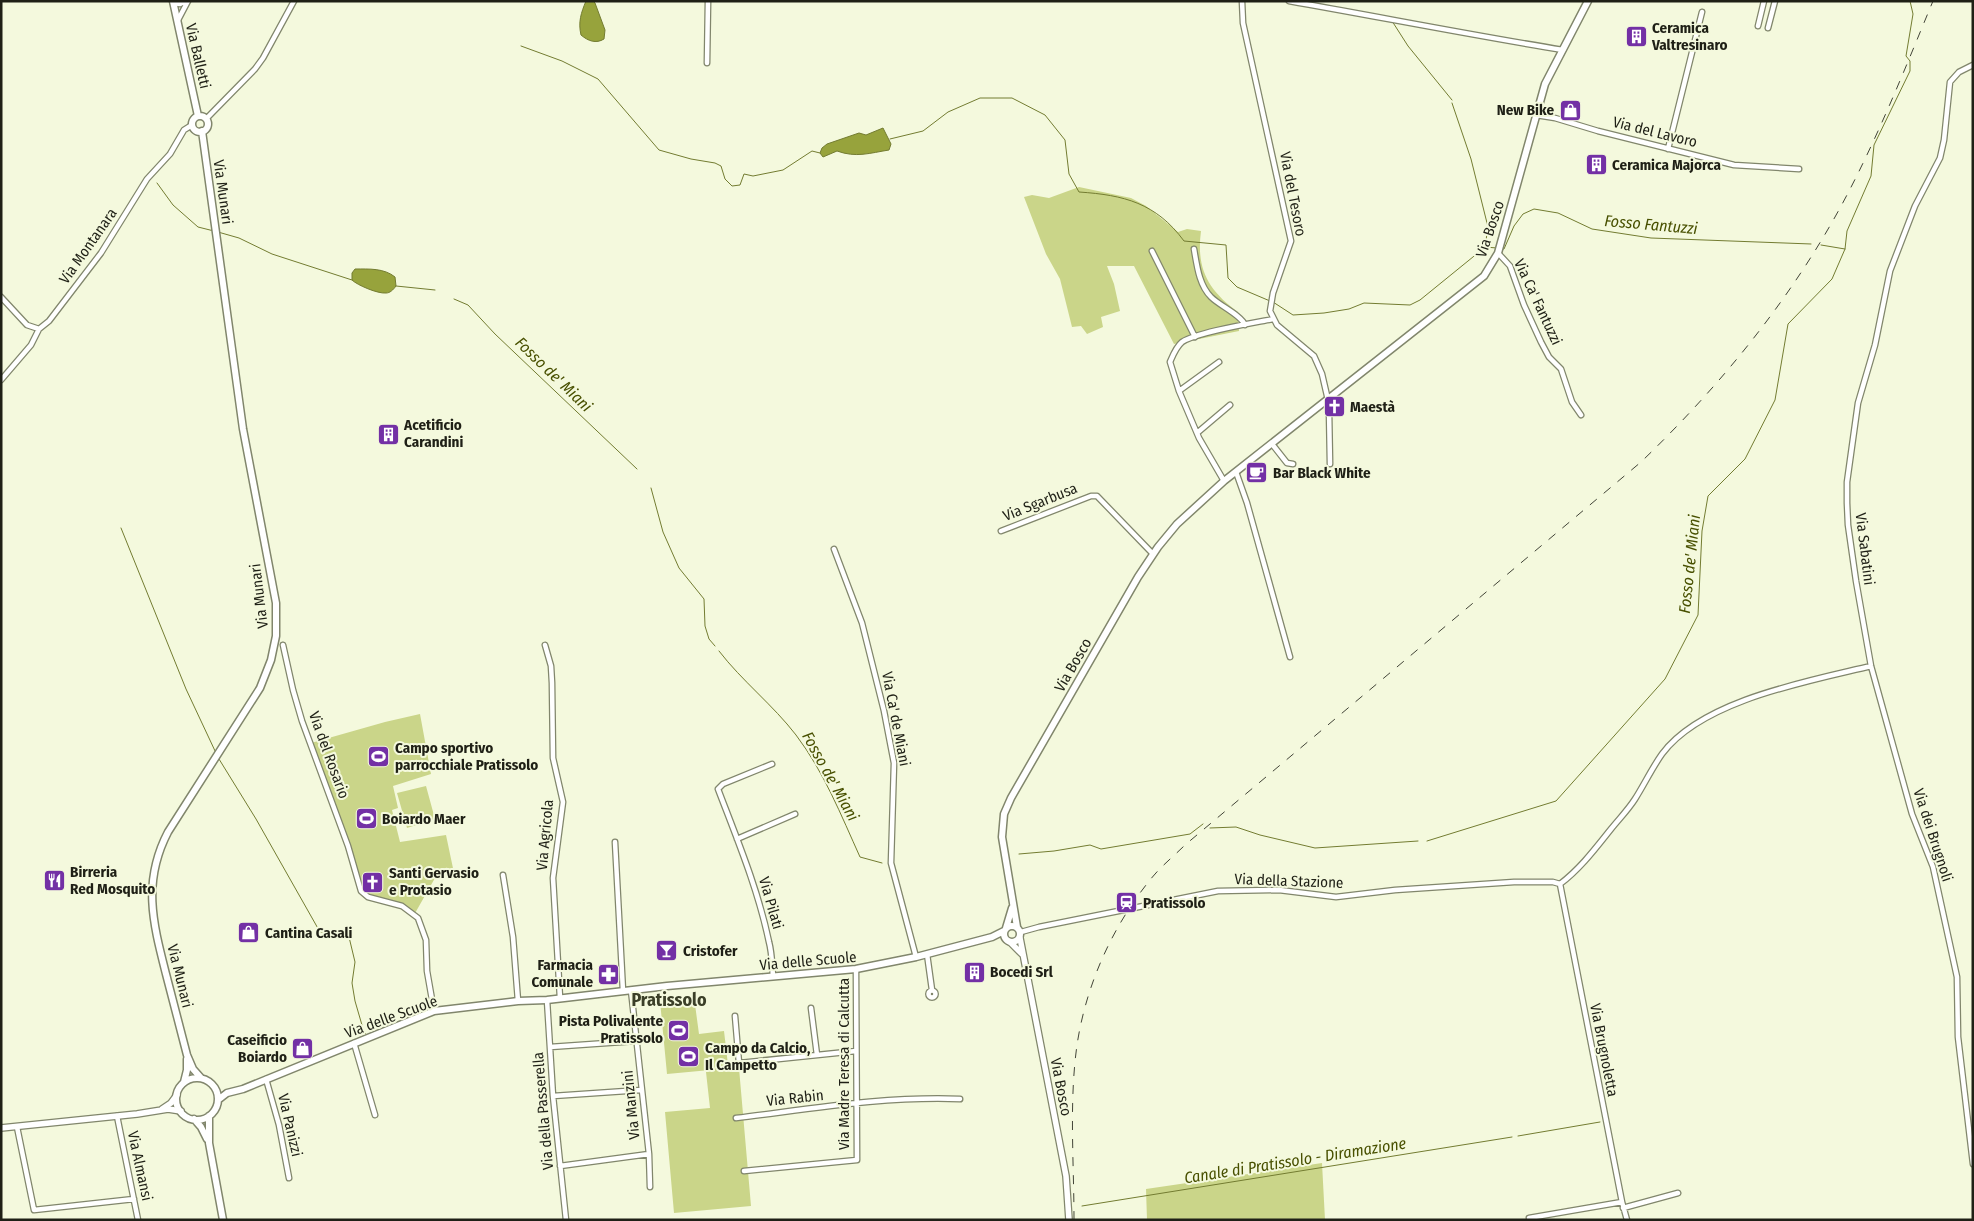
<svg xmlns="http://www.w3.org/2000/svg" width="1974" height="1221" viewBox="0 0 1974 1221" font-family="'Fira Sans Condensed',sans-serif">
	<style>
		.green { fill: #cad589 }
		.water { fill: #97a33c; stroke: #737c31 }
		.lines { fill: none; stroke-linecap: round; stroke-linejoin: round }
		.stream { stroke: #737c31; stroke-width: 1 }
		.street-casing { stroke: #81866c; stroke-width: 7 }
		.secondary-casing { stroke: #81866c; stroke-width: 8 }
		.primary-casing { stroke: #81866c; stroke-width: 9 }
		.street { stroke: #fff; stroke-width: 4.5 }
		.secondary { stroke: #fff; stroke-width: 5.5 }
		.primary { stroke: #fff; stroke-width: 6 }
		.rail { stroke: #424437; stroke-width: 1; stroke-dasharray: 9 9; stroke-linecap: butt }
		.labels { text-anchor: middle; stroke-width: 4; stroke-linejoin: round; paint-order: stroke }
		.poi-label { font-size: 15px; font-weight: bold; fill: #1f2016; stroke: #f4f9dd; text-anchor: start }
		.street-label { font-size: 15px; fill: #1f2016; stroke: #f4f9dd }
		.water-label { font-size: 16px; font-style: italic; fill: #485000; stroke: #f4f9dd }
		.quarter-label { font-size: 18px; font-weight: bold; fill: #3b3f28; stroke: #f4f9dd }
	</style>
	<rect width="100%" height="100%" fill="#f4f9dd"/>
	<path class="green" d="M1079,187L1131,198L1146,206L1178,232L1187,229L1201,231C1196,269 1208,290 1238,312L1239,331L1174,344L1134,266H1107L1114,284L1120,311L1101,317L1103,327L1087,334L1081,326L1072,327L1060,279L1046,254L1024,197L1032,195L1049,198Z
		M420,714L431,774L393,786L398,808L392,810L400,842L446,835L454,873L435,878L414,915L369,895L358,886L341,828L328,795V785L311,743L385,722Z
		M426,786L435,819L407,828L397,793Z
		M694,997L699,1034L724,1031L728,1065L739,1068L751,1206L674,1213L665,1112L710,1108L706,1072L710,1070L667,1074L660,1001Z
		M1322,1163L1325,1220H1147L1146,1189Z"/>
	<path class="water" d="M586,1H593L595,3L605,30L604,39C596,44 588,41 581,35C578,22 581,13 586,1Z
		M883,128L891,144L889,150C870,153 856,158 837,151L823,157L820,153L822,148L827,144L859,133L866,135Z
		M355,269C369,269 384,268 395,277L396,286C393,290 390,293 386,293C378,294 357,285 352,280V273Z"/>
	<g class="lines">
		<path class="stream" d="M1392,21L1408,46L1452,100
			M521,46L562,61L598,79L659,150L691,159L715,163L721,166L725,179L732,186L740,185L744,174L753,176L783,170L812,151L820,153
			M1452,103L1471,159L1488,227L1485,247L1497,248
			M890,139L923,131L948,112L980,98H1012L1045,115L1065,140L1069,174L1079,192C1124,195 1156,203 1184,241L1226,245L1228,278L1237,287L1270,301
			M157,183L173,205L198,227L214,231
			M218,232L239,238L272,254L352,280
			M1821,245L1845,249
			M1501,249H1504L1514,226L1523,214L1534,209L1558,213L1592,229L1651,238L1811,244
			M396,286L435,290
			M454,299L468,305L495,334L637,469
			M1273,302L1293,315L1324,313L1349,309L1364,303L1410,305L1420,300L1484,248
			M651,488L663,532L679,568L704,599L705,626L709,639L715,646
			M121,528L186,689L216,753
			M719,651C742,681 773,705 796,735C824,772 841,815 860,857L882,863
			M219,759L256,819L320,932L346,935L349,937L355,962L352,983L355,1001L364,1032L367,1035
			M1210,828L1236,827L1260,835L1315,848L1418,841
			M1427,841L1556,801L1665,679L1698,615L1702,531L1708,496L1745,459L1775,400L1788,324L1832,279L1845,249L1847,231L1871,176L1874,145L1910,71V61L1906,56L1913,14L1910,1
			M1019,854L1054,851L1090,845L1101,849L1190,834L1203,824
			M1518,1136L1600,1122
			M1082,1206L1512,1137"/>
		<defs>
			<path id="street" d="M1242,1L1243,23L1291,241L1273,293L1270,311L1277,325L1314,356L1322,374L1328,400
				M1289,1C1380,17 1471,35 1563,50
				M173,3L180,4L185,1
				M178,20L188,1
				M1758,26L1764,1
				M1768,28L1775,1
				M707,63L708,1
				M1973,65L1959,72L1950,82L1944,140L1940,158L1915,206L1890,271L1875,345L1858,403L1847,482V503L1848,525L1856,581L1871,666L1912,814L1933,867L1957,977L1958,1037L1973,1164
				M1536,115L1555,118L1598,131L1734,165L1799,169
				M206,119L255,69L263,58L294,1
				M1668,149L1702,12
				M1194,249C1197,266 1199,285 1211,297C1220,306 1241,315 1245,325
				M1152,251L1195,337
				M1498,253L1510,266L1524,305L1541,342L1549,357L1561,369L1572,402L1581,415
				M1,297L27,325L39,329
				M1,380L31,345L39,329L49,321L101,253L147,179L170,154L184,130L192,125
				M1179,391L1219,362
				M1326,402L1329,410L1330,464
				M1197,433L1230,405
				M1272,444L1287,463L1293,464
				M1236,472L1247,503L1290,657
				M1224,481L1199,438L1179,391L1170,362C1173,355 1176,347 1182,342C1197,332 1253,323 1273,319
				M1001,531L1091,496H1097L1153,554
				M834,549L862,623L884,711L894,763L891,863L916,957
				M283,645L293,690L302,721L348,846L361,891L368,897L402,906L418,918L426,940L427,971L434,1011
				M545,645L551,666L552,683L553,758L563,802L553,878L560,998
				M772,764L723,784L718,789C737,839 758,889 769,942C772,953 772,965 773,976
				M737,839L795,814
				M615,842L623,991
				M503,875L513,937L518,1001
				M1560,884C1580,869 1595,849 1611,829C1619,819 1628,810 1635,799C1644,785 1652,768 1662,754C1702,700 1809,681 1871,666
				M1560,884L1622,1202L1627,1220
				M1021,932L1039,927L1218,891L1279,890L1336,897L1395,890L1514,882H1553L1560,884
				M927,954L932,990
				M631,990L649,1154L650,1187
				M928.5 994a3.5 3.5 0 1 1 7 0a3.5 3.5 0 1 1-7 0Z
				M547,1000L553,1096L566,1220
				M811,1008L817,1055
				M735,1016L739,1063L856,1051
				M354,1043L375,1115
				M550,1047L636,1041
				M266,1079L279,1125L289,1178
				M553,1096L641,1090
				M117,1116L138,1220
				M736,1118C810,1109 885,1096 960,1099
				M17,1127L34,1210L134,1199
				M560,1166L649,1154
				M744,1171L857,1160L856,969
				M1623,1208L1678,1193
				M1529,1218L1622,1202"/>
			<path id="secondary" d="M1020,938L1066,1176L1069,1220
				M1010,942L1022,954
				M162,1109L171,1103L177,1095
				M1,1128L137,1114L168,1109L181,1111"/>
			<path id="primary" d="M173,1L198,116
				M192 124a8 8 0 1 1 16 0a8 8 0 1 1-16 0Z
				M1004 934a8 8 0 1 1 16 0a8 8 0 1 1-16 0Z
				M1017,927L1002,837L1004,814L1011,798L1138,577L1158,547L1177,524L1224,481L1484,276L1498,253L1545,84L1588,1
				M1006,928L1012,908
				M201,1078L193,1069L187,1055C180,1028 173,1001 166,974C153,923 142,882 168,832L260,688L271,660L276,636V603L243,429L202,131
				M176 1099a21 21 0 1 1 42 0a21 21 0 1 1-42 0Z
				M184,1082L187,1070V1059
				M218,1100L227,1093L243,1089L434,1011L518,1001L547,1000L667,986L856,969L916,957L992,937L1004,931
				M209,1116V1143L223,1220
				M194,1119L201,1127L207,1139"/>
		</defs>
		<use href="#street" class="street-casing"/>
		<use href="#secondary" class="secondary-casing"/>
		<use href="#primary" class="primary-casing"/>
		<use href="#street" class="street"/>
		<use href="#secondary" class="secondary"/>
		<use href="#primary" class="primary"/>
		<path class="rail" d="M1074,1220C1074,1162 1069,1102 1077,1045C1086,985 1112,927 1150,880C1160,867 1173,857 1185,845L1641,462C1718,388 1788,303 1840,208C1876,142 1904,71 1933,1"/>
	</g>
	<defs>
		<symbol id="building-square" viewBox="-11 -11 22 22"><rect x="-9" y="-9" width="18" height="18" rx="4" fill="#7330a5" stroke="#f4f9dd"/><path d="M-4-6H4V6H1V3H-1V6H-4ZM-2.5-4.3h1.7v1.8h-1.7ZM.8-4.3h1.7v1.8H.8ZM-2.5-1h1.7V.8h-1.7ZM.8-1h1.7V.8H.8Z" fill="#fff"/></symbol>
		<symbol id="shop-square" viewBox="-11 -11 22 22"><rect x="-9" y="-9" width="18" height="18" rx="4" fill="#7330a5" stroke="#f4f9dd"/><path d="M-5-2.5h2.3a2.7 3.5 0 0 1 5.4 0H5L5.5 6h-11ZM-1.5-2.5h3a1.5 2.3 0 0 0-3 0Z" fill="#fff"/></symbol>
		<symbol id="church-square" viewBox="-11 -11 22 22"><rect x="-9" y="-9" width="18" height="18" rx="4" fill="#7330a5" stroke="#f4f9dd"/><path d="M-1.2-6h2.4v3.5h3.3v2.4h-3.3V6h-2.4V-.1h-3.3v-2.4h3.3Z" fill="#fff"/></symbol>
		<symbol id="cafe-square" viewBox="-11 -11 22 22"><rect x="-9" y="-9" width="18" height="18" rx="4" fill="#7330a5" stroke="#f4f9dd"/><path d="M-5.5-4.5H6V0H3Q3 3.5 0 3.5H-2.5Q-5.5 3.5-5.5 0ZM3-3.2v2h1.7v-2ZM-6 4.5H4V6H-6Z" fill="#fff"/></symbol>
		<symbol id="stadium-square" viewBox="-11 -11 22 22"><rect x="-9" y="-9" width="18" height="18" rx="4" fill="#7330a5" stroke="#f4f9dd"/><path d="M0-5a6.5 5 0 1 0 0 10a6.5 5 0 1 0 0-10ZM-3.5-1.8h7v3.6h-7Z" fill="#fff"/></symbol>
		<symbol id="restaurant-square" viewBox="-11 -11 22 22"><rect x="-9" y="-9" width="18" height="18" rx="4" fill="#7330a5" stroke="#f4f9dd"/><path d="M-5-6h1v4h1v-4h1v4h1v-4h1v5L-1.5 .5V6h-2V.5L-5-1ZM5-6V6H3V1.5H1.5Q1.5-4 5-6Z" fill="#fff"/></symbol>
		<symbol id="station-square" viewBox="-11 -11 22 22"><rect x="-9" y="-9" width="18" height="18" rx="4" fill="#7330a5" stroke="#f4f9dd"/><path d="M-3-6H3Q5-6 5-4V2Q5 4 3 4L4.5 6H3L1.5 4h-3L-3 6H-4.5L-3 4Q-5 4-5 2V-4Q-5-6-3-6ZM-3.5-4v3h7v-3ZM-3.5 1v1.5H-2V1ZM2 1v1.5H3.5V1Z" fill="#fff"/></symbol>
		<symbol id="bar-square" viewBox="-11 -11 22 22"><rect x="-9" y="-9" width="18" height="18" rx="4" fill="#7330a5" stroke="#f4f9dd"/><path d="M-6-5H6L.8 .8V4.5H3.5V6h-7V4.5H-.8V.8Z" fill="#fff"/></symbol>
		<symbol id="pharmacy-square" viewBox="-11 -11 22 22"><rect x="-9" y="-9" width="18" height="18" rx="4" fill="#7330a5" stroke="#f4f9dd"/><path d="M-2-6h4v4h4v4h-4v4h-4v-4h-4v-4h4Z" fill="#fff"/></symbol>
	</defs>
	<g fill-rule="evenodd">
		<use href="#building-square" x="1624" y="24" width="25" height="25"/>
		<use href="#shop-square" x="1558" y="98" width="25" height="25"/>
		<use href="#building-square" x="1584" y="152" width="25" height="25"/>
		<use href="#church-square" x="1322" y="394" width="25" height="25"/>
		<use href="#building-square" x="376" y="422" width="25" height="25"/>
		<use href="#cafe-square" x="1244" y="460" width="25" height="25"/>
		<use href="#stadium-square" x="366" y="744" width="25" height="25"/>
		<use href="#stadium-square" x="354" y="806" width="25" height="25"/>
		<use href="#restaurant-square" x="42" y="868" width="25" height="25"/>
		<use href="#church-square" x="360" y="870" width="25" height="25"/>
		<use href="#station-square" x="1114" y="890" width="25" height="25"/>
		<use href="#shop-square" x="236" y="920" width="25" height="25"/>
		<use href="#bar-square" x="654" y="938" width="25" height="25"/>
		<use href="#building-square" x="962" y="960" width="25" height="25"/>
		<use href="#pharmacy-square" x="596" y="962" width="25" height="25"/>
		<use href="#stadium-square" x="666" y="1018" width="25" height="25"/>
		<use href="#shop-square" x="290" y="1036" width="25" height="25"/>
		<use href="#stadium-square" x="676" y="1044" width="25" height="25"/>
	</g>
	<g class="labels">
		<g class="poi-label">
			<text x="1652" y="33">Ceramica<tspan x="1652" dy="17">Valtresinaro</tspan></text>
			<text x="1554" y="115" text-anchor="end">New Bike</text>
			<text x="1612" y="170">Ceramica Majorca</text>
			<text x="1350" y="412">Maestà</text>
			<text x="404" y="430">Acetificio<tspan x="404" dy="17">Carandini</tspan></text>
			<text x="1273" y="478">Bar Black White</text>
			<text x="395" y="753">Campo sportivo<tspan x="395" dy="17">parrocchiale Pratissolo</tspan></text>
			<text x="382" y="824">Boiardo Maer</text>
			<text x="70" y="877">Birreria<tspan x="70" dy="17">Red Mosquito</tspan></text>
			<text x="389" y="878">Santi Gervasio<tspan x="389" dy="17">e Protasio</tspan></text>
			<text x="1143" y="908">Pratissolo</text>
			<text x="265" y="938">Cantina Casali</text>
			<text x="683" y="956">Cristofer</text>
			<text x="593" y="970" text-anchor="end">Farmacia<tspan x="593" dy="17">Comunale</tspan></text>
			<text x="990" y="977">Bocedi Srl</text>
			<text x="663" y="1026" text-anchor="end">Pista Polivalente<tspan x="663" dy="17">Pratissolo</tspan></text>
			<text x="287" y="1045" text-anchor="end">Caseificio<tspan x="287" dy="17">Boiardo</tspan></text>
			<text x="705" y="1053">Campo da Calcio,<tspan x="705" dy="17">Il Campetto</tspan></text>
		</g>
		<g class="street-label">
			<text transform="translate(198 56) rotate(77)" y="5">Via Balletti</text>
			<text transform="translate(1655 132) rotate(14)" y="5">Via del Lavoro</text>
			<text transform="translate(223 192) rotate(82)" y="5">Via Munari</text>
			<text transform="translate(1293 194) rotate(79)" y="5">Via del Tesoro</text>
			<text transform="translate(1490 229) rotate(-71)" y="5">Via Bosco</text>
			<text transform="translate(88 246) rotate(-55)" y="5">Via Montanara</text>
			<text transform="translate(1538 302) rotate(65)" y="5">Via Ca' Fantuzzi</text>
			<text transform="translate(1040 502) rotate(-22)" y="5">Via Sgarbusa</text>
			<text transform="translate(1865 549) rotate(83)" y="5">Via Sabatini</text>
			<text transform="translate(259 596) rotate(-97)" y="5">Via Munari</text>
			<text transform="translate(1073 665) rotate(-60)" y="5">Via Bosco</text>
			<text transform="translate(896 719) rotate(79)" y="5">Via Ca' de Miani</text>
			<text transform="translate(329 755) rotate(70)" y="5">Via del Rosario</text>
			<text transform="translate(545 835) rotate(-85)" y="5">Via Agricola</text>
			<text transform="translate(1933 835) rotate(72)" y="5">Via dei Brugnoli</text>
			<text transform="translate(1289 881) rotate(2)" y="5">Via della Stazione</text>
			<text transform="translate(771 903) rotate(74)" y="5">Via Pilati</text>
			<text transform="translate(808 961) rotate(-5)" y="5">Via delle Scuole</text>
			<text transform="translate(180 976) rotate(76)" y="5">Via Munari</text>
			<text transform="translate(391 1017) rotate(-20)" y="5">Via delle Scuole</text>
			<text transform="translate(1604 1050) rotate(79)" y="5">Via Brugnoletta</text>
			<text transform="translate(844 1064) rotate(-90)" y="5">Via Madre Teresa di Calcutta</text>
			<text transform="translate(1061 1087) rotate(79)" y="5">Via Bosco</text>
			<text transform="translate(795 1098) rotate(-6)" y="5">Via Rabin</text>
			<text transform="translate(631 1105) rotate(-96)" y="5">Via Manzini</text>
			<text transform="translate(543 1111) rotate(-95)" y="5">Via della Passerella</text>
			<text transform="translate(290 1125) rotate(77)" y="5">Via Panizzi</text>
			<text transform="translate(140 1166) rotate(78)" y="5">Via Almansi</text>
		</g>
		<g class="water-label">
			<text transform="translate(1651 224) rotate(5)" y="6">Fosso Fantuzzi</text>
			<text transform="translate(554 374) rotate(44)" y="6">Fosso de' Miani</text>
			<text transform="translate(1689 564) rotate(-84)" y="6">Fosso de' Miani</text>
			<text transform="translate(831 776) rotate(61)" y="6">Fosso de' Miani</text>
			<text transform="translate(1295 1160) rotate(-9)" y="6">Canale di Pratissolo - Diramazione</text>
		</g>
		<g class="quarter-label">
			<text x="669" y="1006">Pratissolo</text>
		</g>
	</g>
	<rect width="1974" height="1221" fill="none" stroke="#1f2016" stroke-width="5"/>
</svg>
